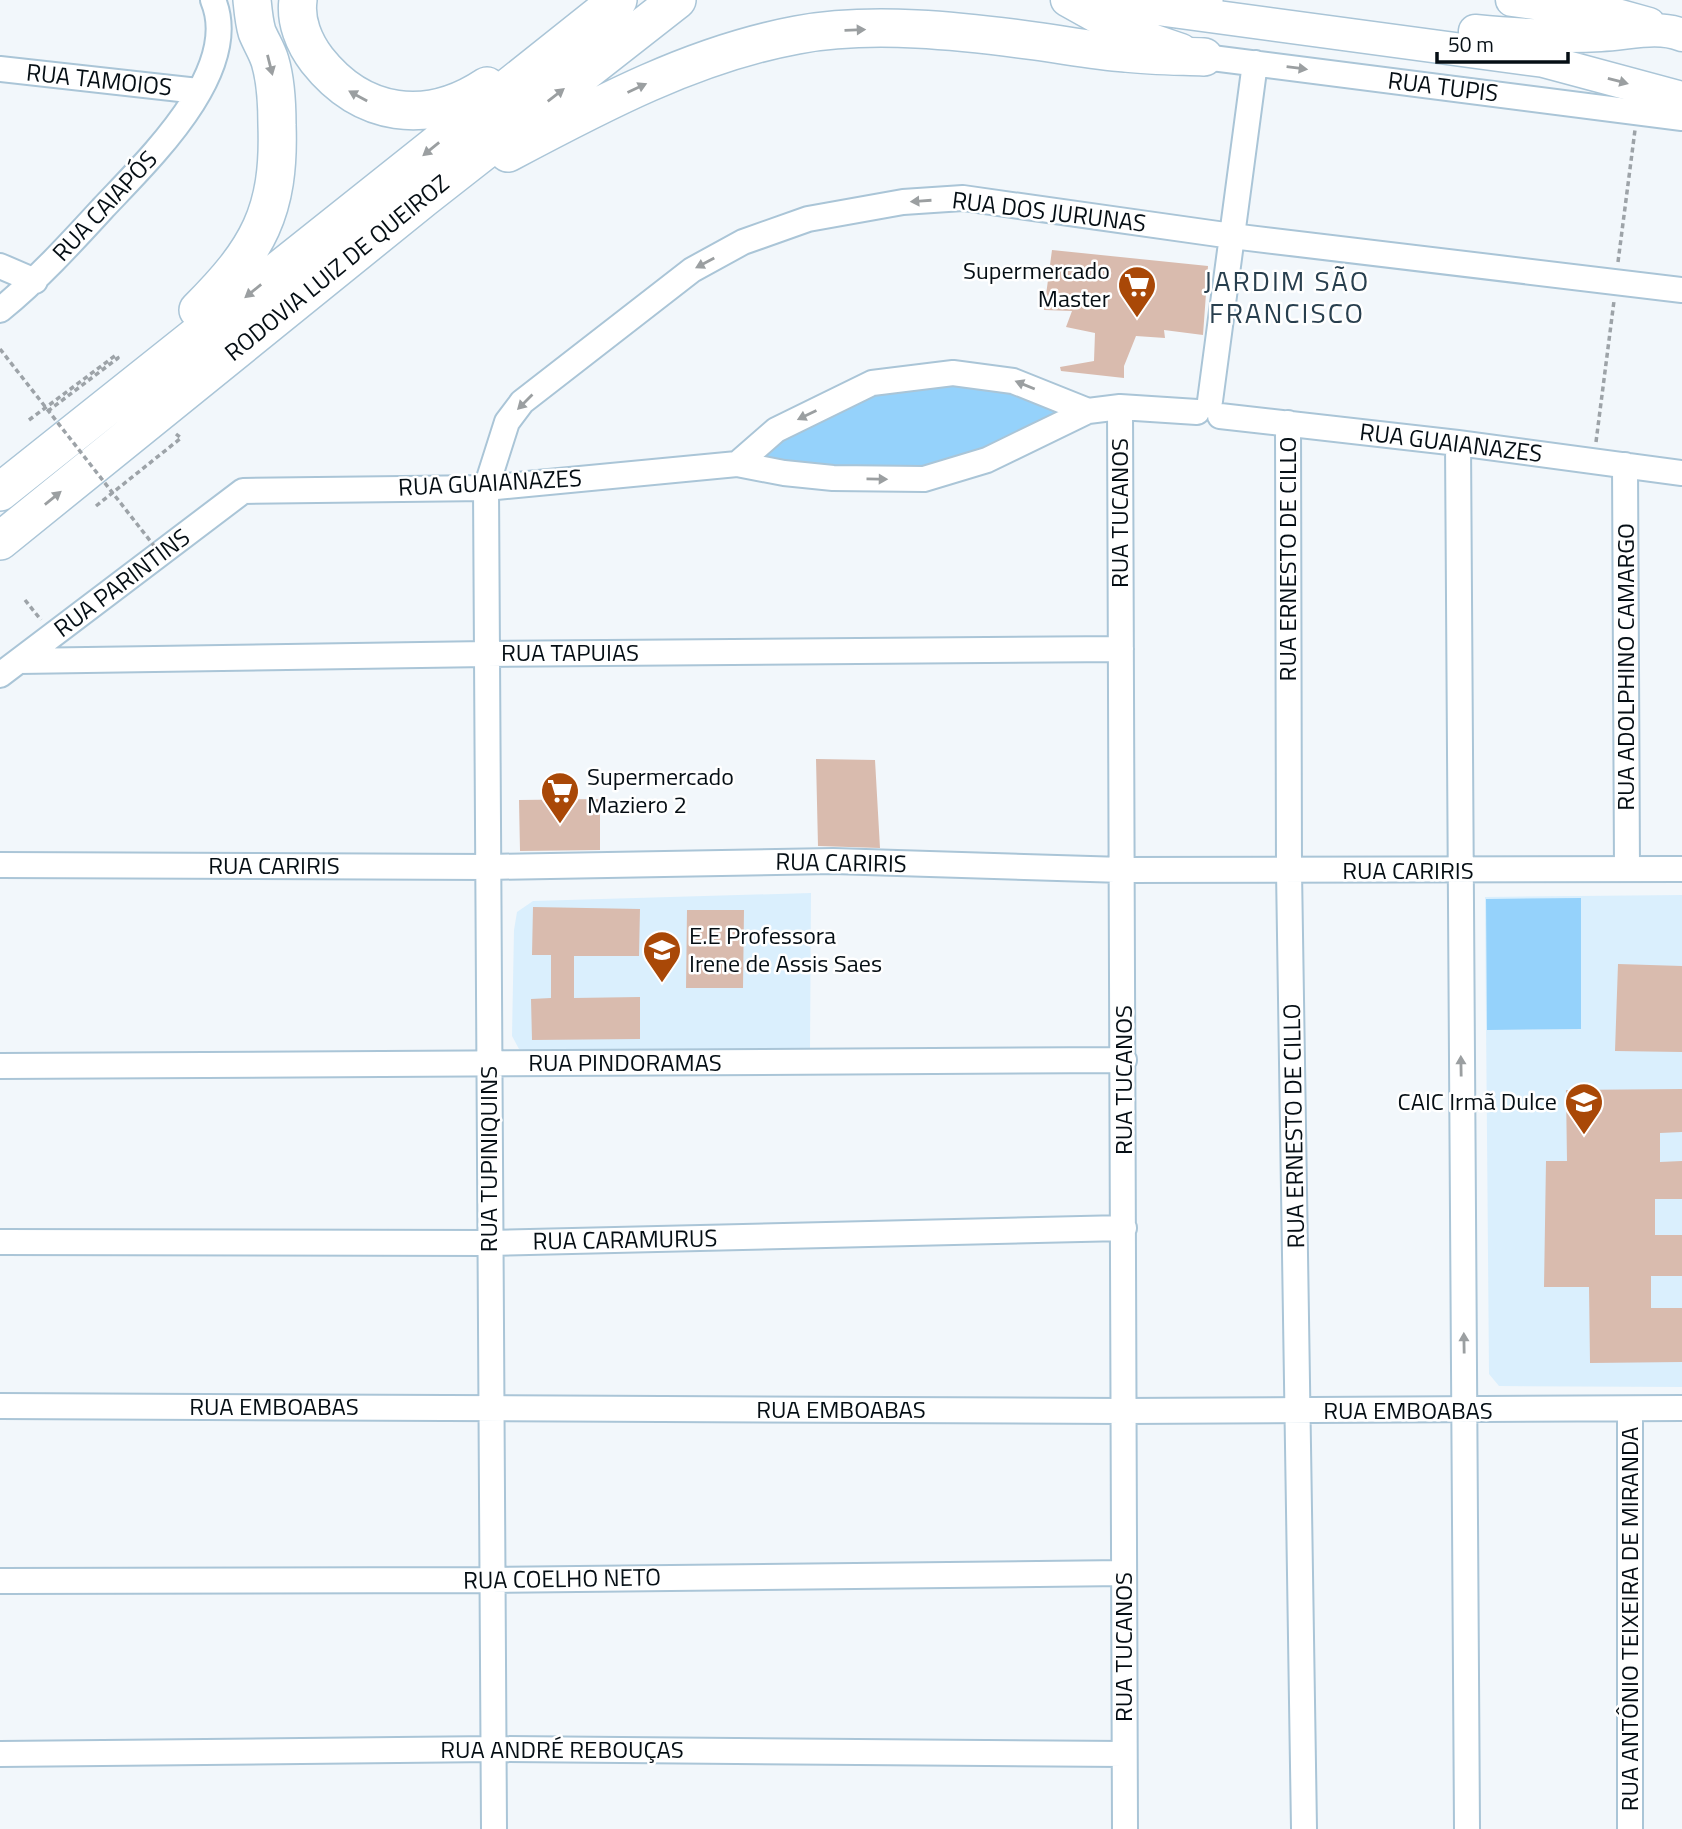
<svg xmlns="http://www.w3.org/2000/svg" width="1682" height="1829" viewBox="0 0 1682 1829" font-family="'Titillium Web',sans-serif">
	<style>
		.built { fill: #daeffd }
		.green { fill: #95d2fb }
		.building { fill: #d9bbae }
		.lines { fill: none; stroke-linecap: round; stroke-linejoin: round }
		.minor-casing { stroke: #aac5d7; stroke-width: 28 }
		.major-casing { stroke: #aac5d7; stroke-width: 35 }
		.highway-casing { stroke: #aac5d7; stroke-width: 40 }
		.path { stroke: #9da3a8; stroke-width: 3.5; stroke-dasharray: 5 3.5; stroke-linecap: butt }
		.minor { stroke: #fff; stroke-width: 24 }
		.major { stroke: #fff; stroke-width: 32 }
		.highway { stroke: #fff; stroke-width: 37 }
		.path-bridge { stroke: #9da3a8; stroke-width: 3.5; stroke-dasharray: 5 3.5; stroke-linecap: butt }
		.oneway { fill: #9b9fa1 }
		.labels { text-anchor: middle; stroke-width: 5; stroke-linejoin: round; paint-order: stroke }
		.street-label { font-size: 24px; fill: #050e14; stroke: #fff }
		.poi-label { font-size: 24px; fill: #050e14; stroke: #fff; text-anchor: end }
		.quarter-label { font-size: 28px; letter-spacing: 2px; fill: #283f4e; stroke: #fff }
	</style>
	<rect width="100%" height="100%" fill="#f2f7fb"/>
	<path class="built" d="M811,893L810,1050H526L519,1049L512,1036L514,930L517,912L533,901Z
		M1682,895V1387L1499,1386L1489,1374L1485,897Z"/>
	<path class="green" d="M953,373L1088,411L924,479L737,464L872,383Z
		M1581,898V1029L1487,1030L1486,899Z"/>
	<path class="building" d="M1052,250L1208,266L1203,335L1164,330L1165,338L1136,336L1124,366V378L1061,371L1060,367L1094,361L1095,333L1066,327L1072,311L1044,310Z
		M816,759L875,760L880,848L818,846Z
		M600,799V850L520,851L519,800Z
		M533,907L640,909L639,956H574V998L640,997V1039L532,1040L531,999L551,998V955H532Z
		M687,910H744L743,988H686Z
		M1618,964L1682,966V1052L1615,1051Z
		M1682,1089V1132L1660,1133V1162L1682,1161V1199H1655V1235H1682V1276H1651V1308H1682V1362L1590,1363L1589,1287H1544L1546,1161H1567L1566,1090Z"/>
	<g class="lines">
		<defs>
			<path id="minor" d="M1204,57L1682,118
				M0,69L198,91
				M0,266L35,281
				M0,310C38,279 70,244 103,208C147,161 243,71 213,0
				M1210,401L1255,63
				M1120,407L1125,1829
				M1220,416L1458,443L1682,473
				M1288,423L1289,871L1304,1829
				M1458,443L1467,1829
				M737,464L776,430L872,383L953,373L1013,381L1088,411
				M1625,465L1627,869
				M19,661L487,654L1121,649
				M0,675L243,491L486,488L737,464L784,473L833,478L924,479L987,460L1088,411L1120,407L1197,412
				M0,865L488,867L833,861L1123,870L1682,869
				M0,1066L1124,1060
				M0,1242L490,1243L1124,1228
				M0,1406L1124,1411L1682,1408
				M1630,1409V1829
				M0,1581L492,1580L1124,1573
				M0,1754L493,1749L1124,1754
				M494,1829L486,488L507,422L522,402L692,270L743,242L808,219L903,202L963,198L1232,236L1682,290"/>
			<path id="major" d="M1067,0L1119,29L1181,50
				M1091,0L1544,61L1682,98
				M1512,0L1613,14L1649,24
				M1475,31C1517,35 1559,38 1601,35C1628,34 1657,25 1682,35"/>
			<path id="highway" d="M298,0C295,21 304,43 317,60C362,117 427,126 487,86
				M1203,0L1204,1
				M508,153C600,104 694,54 797,35C871,21 962,31 1035,41C1065,45 1095,51 1125,53C1151,56 1178,56 1204,57
				M198,310C258,250 280,212 277,125C277,105 276,81 270,61C267,51 261,42 257,32C254,22 253,10 252,0
				M0,492L618,0
				M0,541L424,198L677,0"/>
		</defs>
		<use href="#minor" class="minor-casing"/>
		<use href="#major" class="major-casing"/>
		<use href="#highway" class="highway-casing"/>
		<path class="path" d="M1618,262L1635,130
			M29,420L116,355L118,358L48,411
			M1596,442L1614,301
			M96,506L181,438L176,434
			M25,600L41,620"/>
		<use href="#minor" class="minor"/>
		<use href="#major" class="major"/>
		<use href="#highway" class="highway"/>
		<path class="path-bridge" d="M0,349L155,547"/>
	</g>
	<defs><path id="oneway-solid" d="M-6-.8H1V-3.2L6.5 0L1 3.2V.8H-6Z" transform="scale(1.75)"/></defs>
	<g class="oneway">
		<use href="#oneway-solid" transform="translate(855 30) rotate(-2)"/>
		<use href="#oneway-solid" transform="translate(270 65) rotate(76)"/>
		<use href="#oneway-solid" transform="translate(1297 68) rotate(7)"/>
		<use href="#oneway-solid" transform="translate(1618 81) rotate(15)"/>
		<use href="#oneway-solid" transform="translate(637 88) rotate(-25)"/>
		<use href="#oneway-solid" transform="translate(556 95) rotate(-38)"/>
		<use href="#oneway-solid" transform="translate(358 96) rotate(-151)"/>
		<use href="#oneway-solid" transform="translate(431 149) rotate(141)"/>
		<use href="#oneway-solid" transform="translate(921 201) rotate(176)"/>
		<use href="#oneway-solid" transform="translate(705 263) rotate(152)"/>
		<use href="#oneway-solid" transform="translate(253 291) rotate(141)"/>
		<use href="#oneway-solid" transform="translate(1025 385) rotate(-158)"/>
		<use href="#oneway-solid" transform="translate(525 402) rotate(135)"/>
		<use href="#oneway-solid" transform="translate(807 415) rotate(154)"/>
		<use href="#oneway-solid" transform="translate(877 479) rotate(1)"/>
		<use href="#oneway-solid" transform="translate(53 498) rotate(-39)"/>
		<use href="#oneway-solid" transform="translate(1461 1066) rotate(-91)"/>
		<use href="#oneway-solid" transform="translate(1464 1343) rotate(-91)"/>
	</g>
	<defs>
		<symbol id="supermarket-pin" viewBox="-11 -11 22 30"><path d="M0 17L-7.5 6A9.5 9.5 0 1 1 7.5 6Z" fill="#a94807" stroke="#fff"/><path d="M-6-5.5h2.5l.6 2H6L4.5 2H-2.5L-4.4-4H-6ZM-1.5 3.2a1.3 1.3 0 1 0 .1 0ZM3 3.2a1.3 1.3 0 1 0 .1 0Z" fill="#fff"/></symbol>
		<symbol id="school-pin" viewBox="-11 -11 22 30"><path d="M0 17L-7.5 6A9.5 9.5 0 1 1 7.5 6Z" fill="#a94807" stroke="#fff"/><path d="M0-5L7-2L0 1L-7-2ZM-4 1L0 2.5L4 1V4Q0 6-4 4Z" fill="#fff"/></symbol>
	</defs>
	<g fill-rule="evenodd">
		<use href="#supermarket-pin" x="1115" y="263" width="44" height="60"/>
		<use href="#supermarket-pin" x="538" y="769" width="44" height="60"/>
		<use href="#school-pin" x="640" y="928" width="44" height="60"/>
		<use href="#school-pin" x="1562" y="1080" width="44" height="60"/>
	</g>
	<g class="labels">
		<g class="street-label">
			<text transform="translate(99 80) rotate(6)" y="8">RUA TAMOIOS</text>
			<text transform="translate(1443 87) rotate(7)" y="8">RUA TUPIS</text>
			<text transform="translate(105 206) rotate(-47)" y="8">RUA CAIAPÓS</text>
			<text transform="translate(1049 212) rotate(7)" y="8">RUA DOS JURUNAS</text>
			<text transform="translate(337 268) rotate(-39)" y="8">RODOVIA LUIZ DE QUEIROZ</text>
			<text transform="translate(1451 443) rotate(7)" y="8">RUA GUAIANAZES</text>
			<text transform="translate(490 483) rotate(-3)" y="8">RUA GUAIANAZES</text>
			<text transform="translate(1120 513) rotate(-90)" y="8">RUA TUCANOS</text>
			<text transform="translate(1288 559) rotate(-90)" y="8">RUA ERNESTO DE CILLO</text>
			<text transform="translate(122 583) rotate(-37)" y="8">RUA PARINTINS</text>
			<text x="570" y="661">RUA TAPUIAS</text>
			<text transform="translate(1626 667) rotate(-90)" y="8">RUA ADOLPHINO CAMARGO</text>
			<text transform="translate(841 863) rotate(1)" y="8">RUA CARIRIS</text>
			<text x="274" y="874">RUA CARIRIS</text>
			<text x="1408" y="879">RUA CARIRIS</text>
			<text x="625" y="1071">RUA PINDORAMAS</text>
			<text transform="translate(1124 1080) rotate(-90)" y="8">RUA TUCANOS</text>
			<text transform="translate(1294 1126) rotate(-91)" y="8">RUA ERNESTO DE CILLO</text>
			<text transform="translate(489 1159) rotate(-90)" y="8">RUA TUPINIQUINS</text>
			<text transform="translate(625 1240) rotate(-1)" y="8">RUA CARAMURUS</text>
			<text x="274" y="1415">RUA EMBOABAS</text>
			<text x="841" y="1418">RUA EMBOABAS</text>
			<text x="1408" y="1419">RUA EMBOABAS</text>
			<text transform="translate(562 1579) rotate(-1)" y="8">RUA COELHO NETO</text>
			<text transform="translate(1630 1619) rotate(-90)" y="8">RUA ANTÔNIO TEIXEIRA DE MIRANDA</text>
			<text transform="translate(1124 1647) rotate(-90)" y="8">RUA TUCANOS</text>
			<text x="562" y="1758">RUA ANDRÉ REBOUÇAS</text>
		</g>
		<g class="poi-label">
			<text x="1110" y="279">Supermercado<tspan x="1110" dy="28">Master</tspan></text>
			<text x="587" y="785" text-anchor="start">Supermercado<tspan x="587" dy="28">Maziero 2</tspan></text>
			<text x="689" y="944" text-anchor="start">E.E Professora<tspan x="689" dy="28">Irene de Assis Saes</tspan></text>
			<text x="1557" y="1110">CAIC Irmã Dulce</text>
		</g>
		<g class="quarter-label">
			<text x="1287" y="291">JARDIM SÃO<tspan x="1287" dy="32">FRANCISCO</tspan></text>
		</g>
	</g>
	<path d="M1437 52v10h131v-10" fill="none" stroke="#050e14" stroke-width="3.5"/>
	<text x="1448" y="52" font-size="21" fill="#050e14" stroke="#ffffff" stroke-width="5" paint-order="stroke">50 m</text>
</svg>
